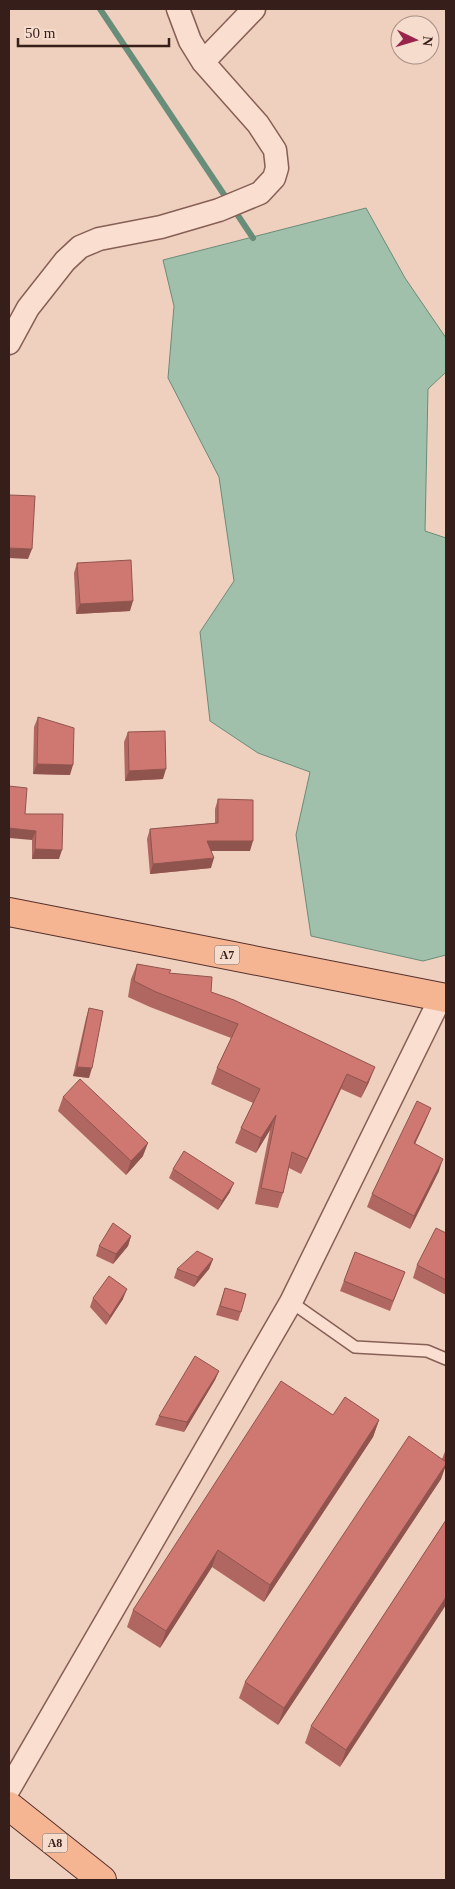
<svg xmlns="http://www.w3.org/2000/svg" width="455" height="1889" viewBox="0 0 455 1889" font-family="'Times New Roman',serif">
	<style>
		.water { fill: #a1c0ac; stroke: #688d78 }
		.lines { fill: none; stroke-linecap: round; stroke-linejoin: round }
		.stream { stroke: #688d78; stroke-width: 6 }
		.service-casing { stroke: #875f56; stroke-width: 14 }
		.minor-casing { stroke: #875f56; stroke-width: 25 }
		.primary-casing { stroke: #54302b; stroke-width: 30 }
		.service { stroke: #fadfd0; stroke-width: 11 }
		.minor { stroke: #fadfd0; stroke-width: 22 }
		.primary { stroke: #f5b492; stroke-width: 28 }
		.wall { fill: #b16761 }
		.shaded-wall { fill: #90544f }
		.building { fill: #ce7871; stroke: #90544f }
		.labels { text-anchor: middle; stroke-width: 4.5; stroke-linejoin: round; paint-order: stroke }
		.shield { fill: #f6dccd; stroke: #705850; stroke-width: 1 }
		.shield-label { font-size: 12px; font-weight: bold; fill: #361f1b }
	</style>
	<rect width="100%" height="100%" fill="#efcfbd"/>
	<path class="water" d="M366,208L405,278L446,338V372L428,389L425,531L446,538V955L423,961L311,936L296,835L310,772L258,753L210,721L200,632L234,581L219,477L168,378L174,306L163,260Z"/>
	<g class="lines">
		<path class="stream" d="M100,9L253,238"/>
		<defs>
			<path id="service" d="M291,1302L355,1347L427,1351L446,1359"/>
			<path id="minor" d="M203,62L254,9
				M9,343L28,308L65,261L80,247L99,239L161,227L219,210L260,193L274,178L277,168L275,150L258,124L203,62L190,41L178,9
				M9,1789L291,1302L441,997"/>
			<path id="primary" d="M9,912L446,998
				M9,1806L102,1880"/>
		</defs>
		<use href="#service" class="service-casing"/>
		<use href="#minor" class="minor-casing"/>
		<use href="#primary" class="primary-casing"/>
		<use href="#service" class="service"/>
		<use href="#minor" class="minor"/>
		<use href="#primary" class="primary"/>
	</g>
	<path class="wall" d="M77,563L130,611L76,614L74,573Z
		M38,717L70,775L33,774L34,727Z
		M128,732L163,779L125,781L124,742Z
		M218,799L250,851H211V868L150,874L147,839L150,829L215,823V809Z
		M25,814L59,859H32V840Z
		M137,964L169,973L211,992L369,1082L361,1098L341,1089L301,1174L289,1168L283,1193L278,1208L255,1204L270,1130L256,1153L235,1143L241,1128L253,1103L211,1084L217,1068L231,1038L150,1007L128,997L131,979Z
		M89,1008V1078L73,1076L86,1018Z
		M63,1097L143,1156L126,1175L58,1111Z
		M426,1120L415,1144L439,1171L410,1229L367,1207L372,1194Z
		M173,1169L230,1192L218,1210L169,1178Z
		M446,1233V1295L413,1278L417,1265Z
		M131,1236L128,1246L113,1264L96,1256L99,1246Z
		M355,1252L405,1272L390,1311L340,1291Z
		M213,1259L209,1269L194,1287L174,1278L177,1269Z
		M225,1288L241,1312L238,1321L216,1315Z
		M93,1298L123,1299L106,1325L90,1307Z
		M219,1371L215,1380L184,1432L155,1425L159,1416Z
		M333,1415L379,1420L373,1437L264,1602L212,1567L160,1648L127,1627L133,1610Z
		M446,1449V1468H445L441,1479L278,1725L239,1698L245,1682L442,1459Z
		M446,1520L340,1767L305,1743L311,1726Z"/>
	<path class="shaded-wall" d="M9,548L32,549L28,559L9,558Z
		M133,601L130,611L76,614L80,604Z
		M37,764L73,765L70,775L33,774Z
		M166,769L163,779L125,781L129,771Z
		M9,828L36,831L32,840L9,838Z
		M207,841H253L250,851H204Z
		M35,849L62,850L59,859H32Z
		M214,858L211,868L150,874L153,864Z
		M77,1067L92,1068L89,1078L73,1076Z
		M375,1067L369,1082L361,1098L367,1083Z
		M347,1074L341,1089L301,1174L307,1159Z
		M431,1108L426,1120L409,1156L414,1143Z
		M276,1115L270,1130L256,1153L261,1138Z
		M148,1143L143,1156L126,1175L131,1161Z
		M443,1159L439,1171L410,1229L414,1216Z
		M234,1183L230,1192L218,1210L222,1201Z
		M131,1236L128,1246L113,1264L116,1254Z
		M213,1259L209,1269L194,1287L198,1277Z
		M127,1289L123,1299L106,1325L110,1316Z
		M219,1371L215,1380L184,1432L187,1422Z
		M379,1420L373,1437L264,1602L270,1585Z
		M446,1464L441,1479L278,1725L284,1708Z
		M218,1550L212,1567L160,1648L166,1631Z
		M446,1597V1605L340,1767L346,1750Z"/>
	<path class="building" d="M9,495L35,496L32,549L9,548Z
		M131,560L133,601L80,604L77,563Z
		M38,717L74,728L73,765L37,764Z
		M165,731L166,769L129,771L128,732Z
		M9,786L27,788L25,814H63L62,850L35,849L36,831L9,828Z
		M218,799L253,800V841H207L214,858L153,864L150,829L218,823Z
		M137,964L171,970L169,973L212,977L211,992L234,1000L375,1067L367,1083L347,1074L307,1159L292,1152L283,1193L261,1188L276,1115L261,1138L241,1128L260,1089L217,1068L238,1024L156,992L134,981Z
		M89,1008L103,1011L92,1068L77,1067Z
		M80,1079L148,1143L131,1161L63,1097Z
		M417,1101L431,1108L414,1143L443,1159L414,1216L372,1194Z
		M184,1151L234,1183L222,1201L173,1169Z
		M113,1223L131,1236L116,1254L99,1246Z
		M436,1228L446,1233V1280L417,1265Z
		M197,1251L213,1259L198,1277L177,1269Z
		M355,1252L405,1272L393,1301L344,1281Z
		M109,1276L127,1289L110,1316L93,1298Z
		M225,1288L246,1294L241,1312L220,1306Z
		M195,1356L219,1371L187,1422L159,1416Z
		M281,1381L333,1415L345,1397L379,1420L270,1585L218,1550L166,1631L133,1610Z
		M409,1436L446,1462V1464L284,1708L245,1682Z
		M446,1520V1597L346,1750L311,1726Z"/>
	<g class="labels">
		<g class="shield">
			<rect x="214.5" y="945.5" width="25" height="19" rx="4"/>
			<rect x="42.5" y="1833.5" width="25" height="19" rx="4"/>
		</g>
		<g class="shield-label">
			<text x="227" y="959">A7</text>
			<text x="55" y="1847">A8</text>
		</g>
	</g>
	<rect width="455" height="1889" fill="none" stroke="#361f1b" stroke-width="20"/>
	<g transform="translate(415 40) rotate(95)"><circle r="24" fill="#f6dccd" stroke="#a99086"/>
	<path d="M0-4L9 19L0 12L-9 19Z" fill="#98244c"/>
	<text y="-8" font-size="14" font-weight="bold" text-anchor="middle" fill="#361f1b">N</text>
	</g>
	<path d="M18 38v8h151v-8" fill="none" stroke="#361f1b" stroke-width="2.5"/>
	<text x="25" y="38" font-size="15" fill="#361f1b" stroke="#f6dccd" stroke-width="4" paint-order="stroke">50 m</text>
</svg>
